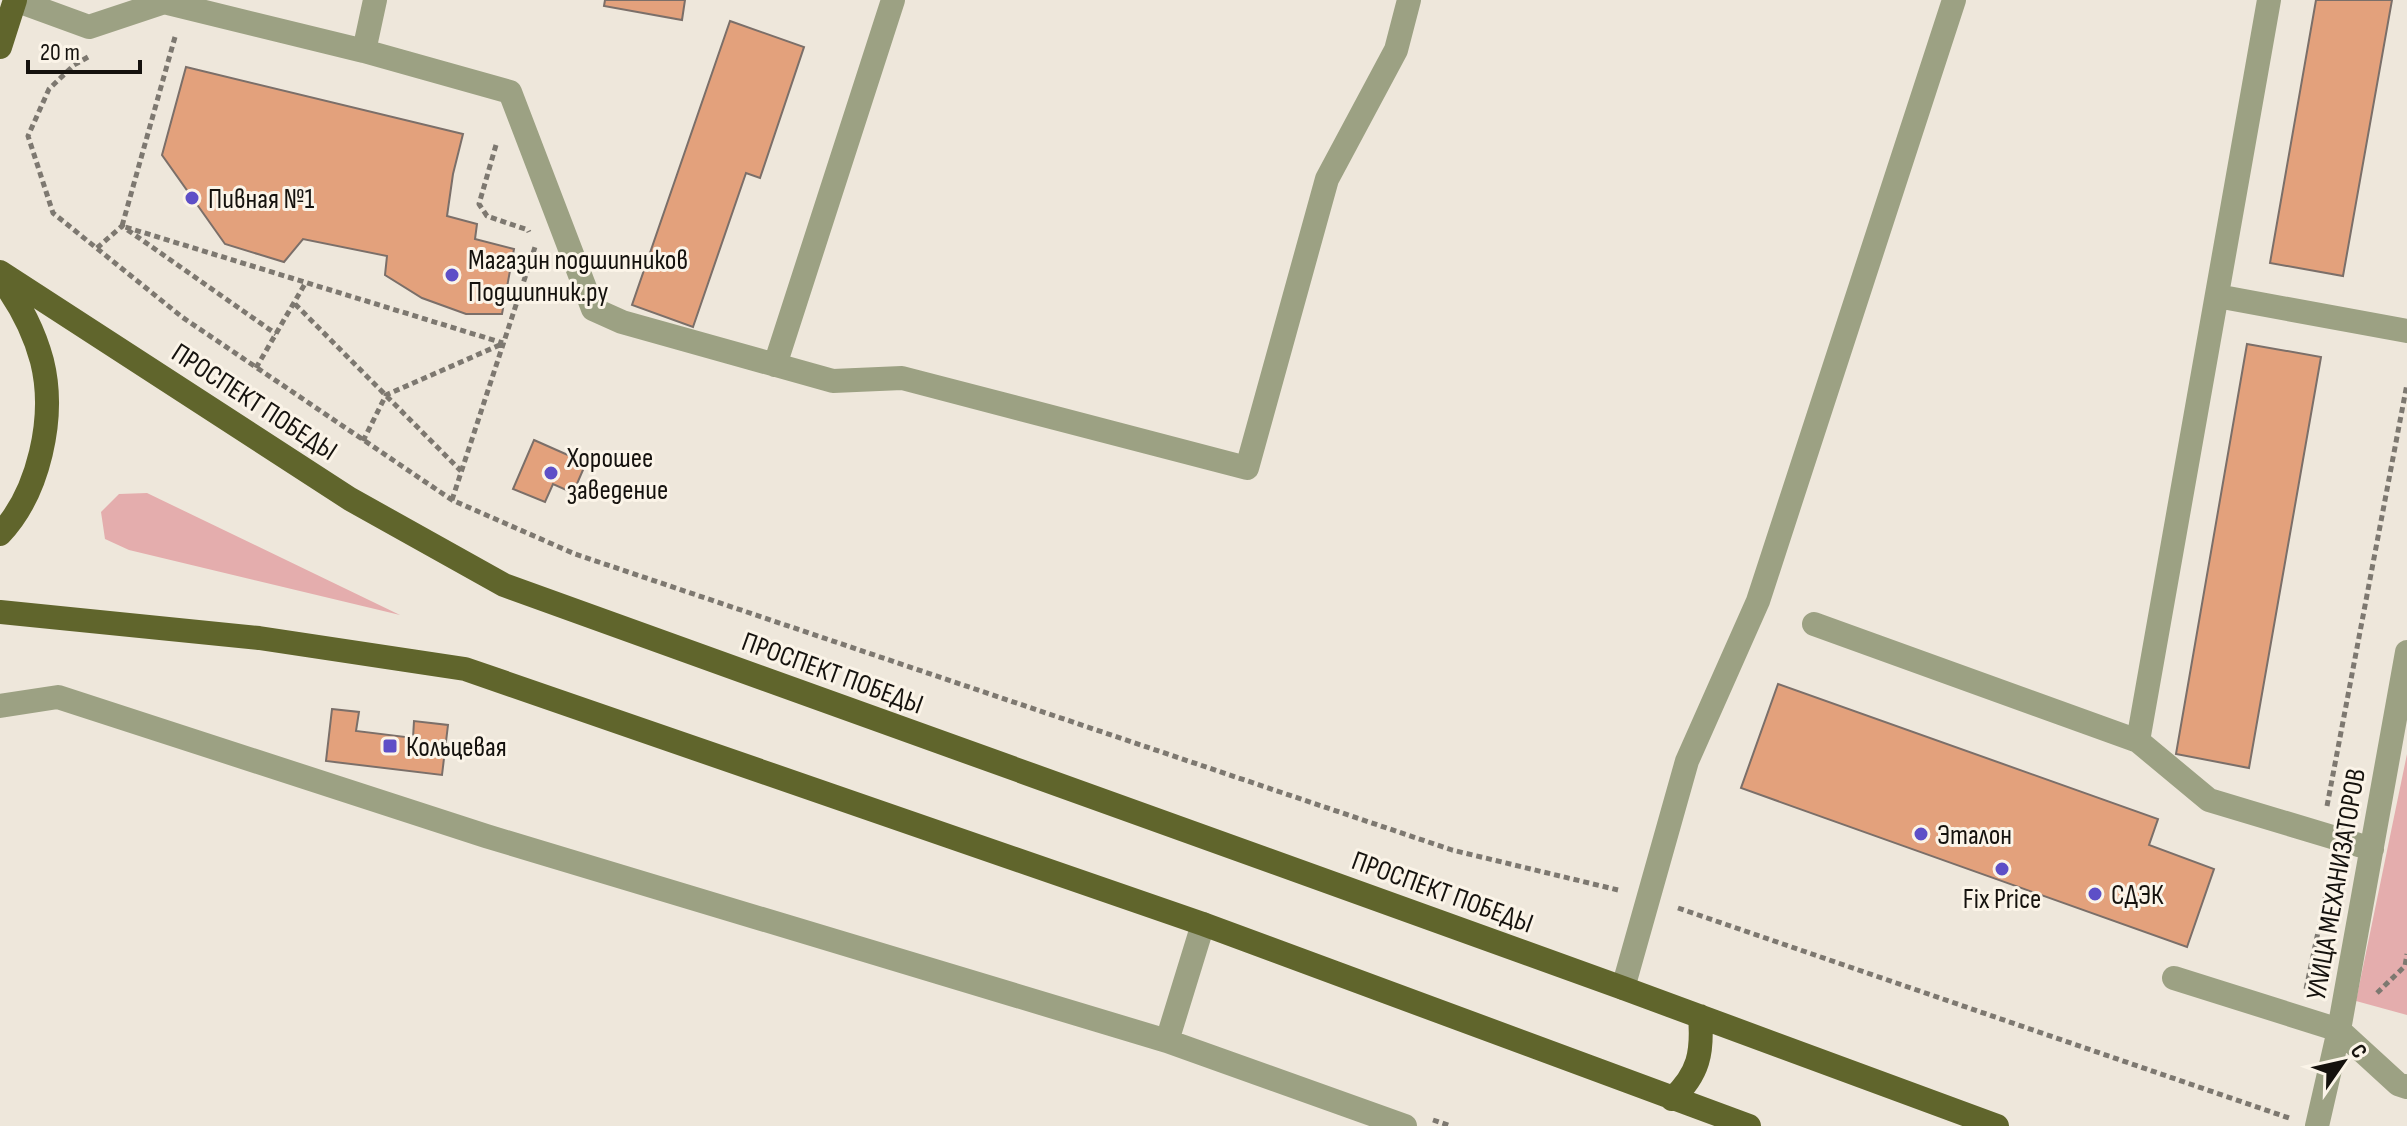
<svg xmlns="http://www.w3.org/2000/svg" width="2407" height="1126" viewBox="0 0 2407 1126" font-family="'Sofia Sans Condensed',sans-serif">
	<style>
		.green { fill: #e4adad }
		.building { fill: #e3a17c; stroke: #7b6f69; stroke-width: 2 }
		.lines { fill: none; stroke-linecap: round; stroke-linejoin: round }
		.path { stroke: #7d7870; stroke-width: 5; stroke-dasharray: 6 4; stroke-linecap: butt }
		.minor { stroke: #9ca183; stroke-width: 24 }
		.major { stroke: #60652c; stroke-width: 24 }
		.poi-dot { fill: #5e4fc7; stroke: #fbf4e8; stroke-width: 3 }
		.labels { text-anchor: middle; stroke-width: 6; stroke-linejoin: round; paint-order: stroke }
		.poi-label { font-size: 28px; fill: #15120e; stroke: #fbf4e8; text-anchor: start }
		.street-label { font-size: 28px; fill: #15120e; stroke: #fbf4e8 }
	</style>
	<rect width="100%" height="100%" fill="#eee7db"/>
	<path class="green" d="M147,493L400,615L129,550L105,539L101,512L119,494Z
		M2407,754V1015L2356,1001Z"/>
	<path class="building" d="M605,0H685L682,20L604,6Z
		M2316,0H2392L2343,276L2270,263Z
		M730,21L804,47L760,178L746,173L693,327L632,305Z
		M186,67L463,134L453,174L447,216L477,224L475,239L514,249L502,314H466L422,298L385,275L387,256L303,239L284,262L225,244L162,155Z
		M2247,344L2321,357L2249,768L2176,754Z
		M534,440L586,463L573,493L553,484L545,502L513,489Z
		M1778,684L2158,819L2149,845L2214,869L2187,947L1741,788Z
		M332,709L359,712L356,731L413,738L414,721L448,725L442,775L326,761Z"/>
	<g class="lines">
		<path class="path" d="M175,37L122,226L503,343
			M88,57L74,65L49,89L28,136L53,213L182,317L452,500L575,554L1452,850L1618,890
			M496,145L479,204L487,216L528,230L529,232
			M97,248L122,226L276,334
			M295,304L461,471
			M256,368L306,282
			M363,441L386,395L502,344
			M452,500L536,244
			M2327,806L2407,384
			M1678,908L2289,1118
			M2306,989L2332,866
			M2377,993L2405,966L2407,954
			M1433,1120L1451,1126"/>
		<path class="minor" d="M15,0L89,27L164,2L364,51L510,92L593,309L622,322L833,381L902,378L1247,468L1327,179L1396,50L1409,0
			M2269,0L2138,741L2209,800L2372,849
			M364,51L375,0
			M2217,296L2407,331
			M775,365L893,0
			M1814,624L2138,741
			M0,706L58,697L486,836L1167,1041
			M1203,924L1167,1041L1405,1126
			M2174,978L2339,1030L2398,1084L2407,1087
			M1623,988L1687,761L1758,601L1954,0
			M2317,1126L2339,1030L2407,652"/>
		<path class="major" d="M0,47L15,0
			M0,272L350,499L504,585L1623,988L1997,1126
			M0,534C39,493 56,417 42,361C34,331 20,304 1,279
			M0,612L259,638L465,669L1203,924L1749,1126
			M1672,1099C1699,1074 1703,1052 1700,1016"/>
	</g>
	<g class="poi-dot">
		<circle cx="192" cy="198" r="8"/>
		<circle cx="452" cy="275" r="8"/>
		<circle cx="551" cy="473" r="8"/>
		<rect x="382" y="738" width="16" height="16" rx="4"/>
		<circle cx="1921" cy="834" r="8"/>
		<circle cx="2002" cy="869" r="8"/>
		<circle cx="2095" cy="894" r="8"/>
	</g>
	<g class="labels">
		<g class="poi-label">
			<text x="208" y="208">Пивная №1</text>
			<text x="468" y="269">Магазин подшипников<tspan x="468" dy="32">Подшипник.ру</tspan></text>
			<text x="567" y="467">Хорошее<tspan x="567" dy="32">заведение</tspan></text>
			<text x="406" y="756">Кольцевая</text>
			<text x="1937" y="844">Эталон</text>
			<text x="2111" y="904">СДЭК</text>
			<text x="2002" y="908" text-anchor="middle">Fix Price</text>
		</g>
		<g class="street-label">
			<text transform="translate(255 401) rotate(33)" y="10">ПРОСПЕКТ ПОБЕДЫ</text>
			<text transform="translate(833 672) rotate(20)" y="10">ПРОСПЕКТ ПОБЕДЫ</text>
			<text transform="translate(2335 884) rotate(-80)" y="10">УЛИЦА МЕХАНИЗАТОРОВ</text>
			<text transform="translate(1443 891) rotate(20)" y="10">ПРОСПЕКТ ПОБЕДЫ</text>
		</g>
	</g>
	<g transform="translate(2343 1062) rotate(56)" stroke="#fbf4e8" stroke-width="6" paint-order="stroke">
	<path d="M0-6L14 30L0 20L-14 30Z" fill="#15120e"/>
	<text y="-12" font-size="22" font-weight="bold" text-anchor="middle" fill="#15120e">С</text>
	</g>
	<path d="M28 60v12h112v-12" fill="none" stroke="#15120e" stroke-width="4"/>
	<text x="40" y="60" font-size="24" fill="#15120e" stroke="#fbf4e8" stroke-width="6" paint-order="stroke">20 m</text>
</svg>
